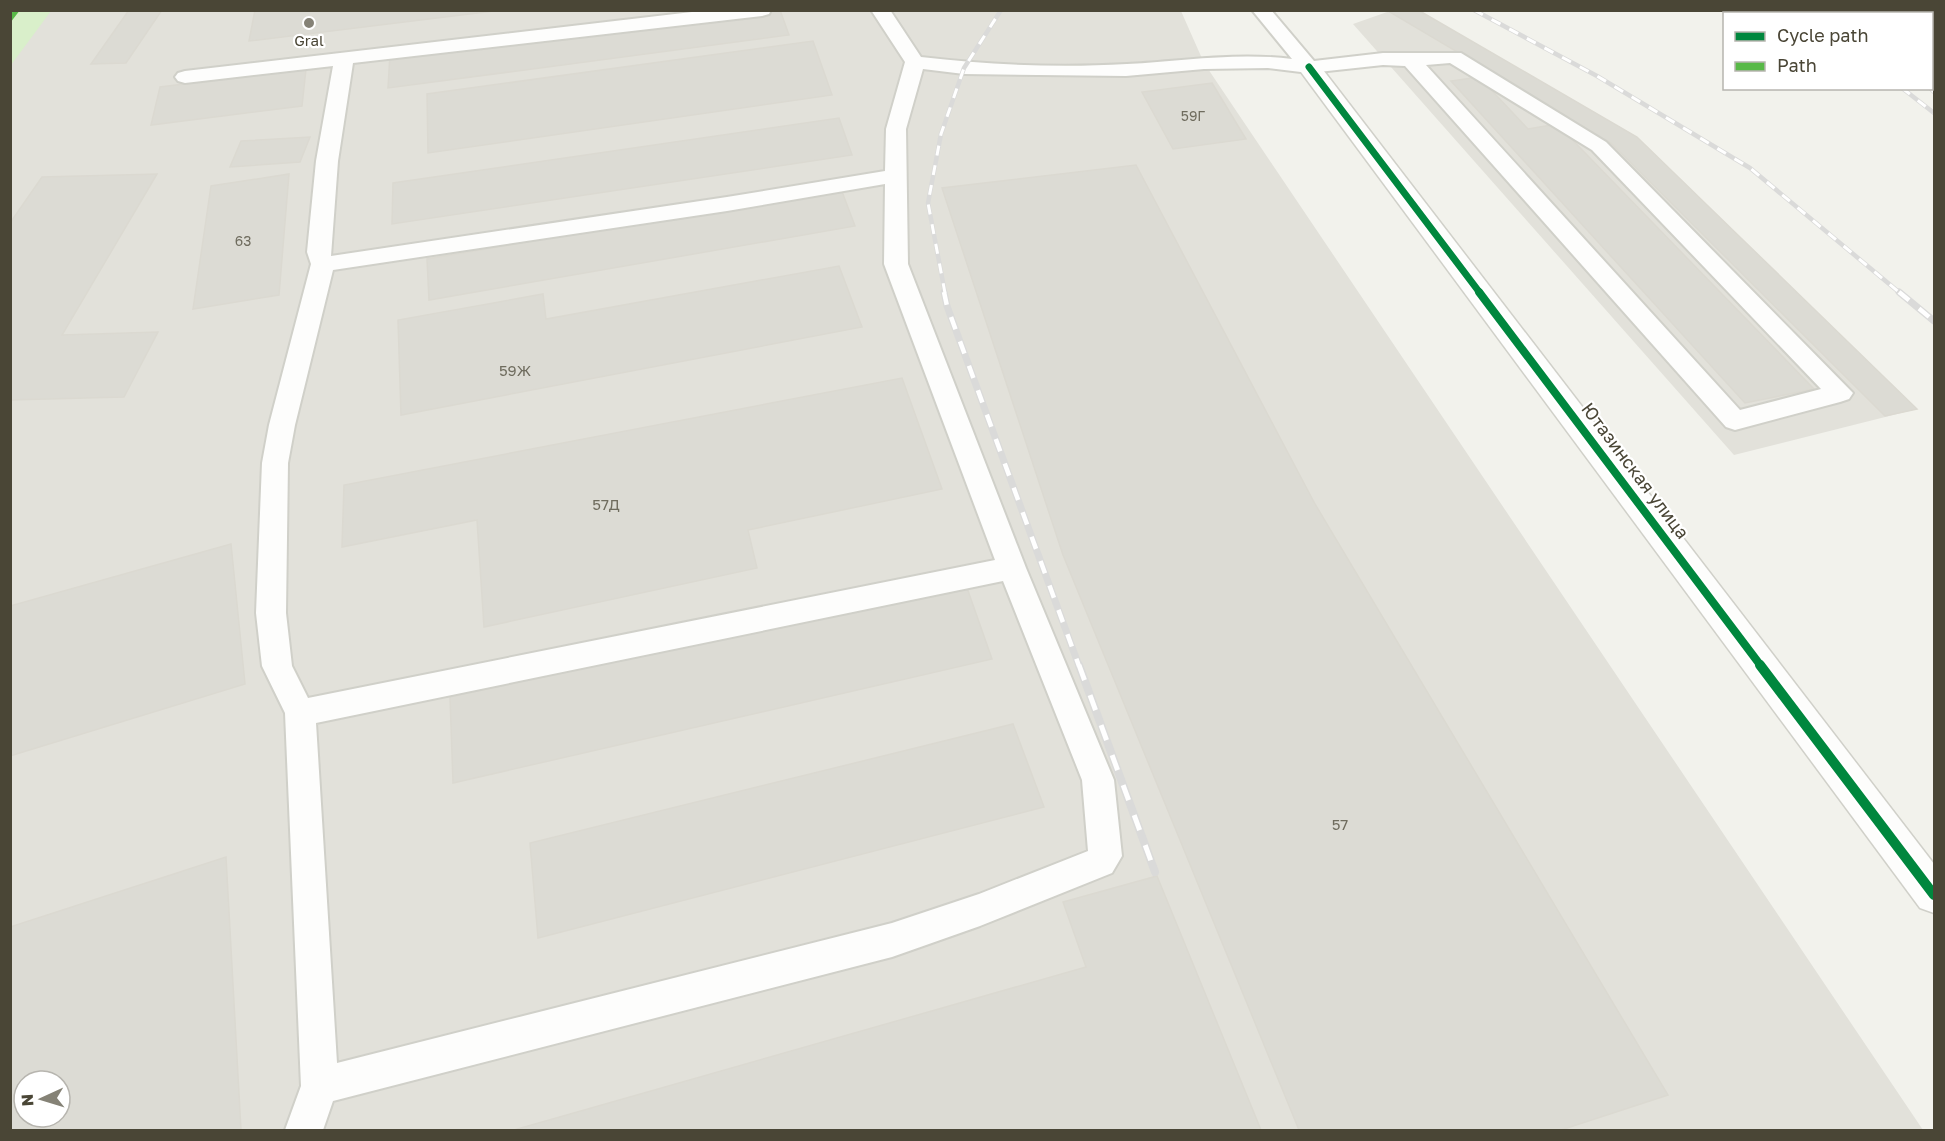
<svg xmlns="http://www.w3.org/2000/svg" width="1945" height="1141" viewBox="0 0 1945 1141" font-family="'Golos Text',sans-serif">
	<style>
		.industrial { fill: #e2e1da; fill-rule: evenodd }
		.green { fill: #d9efca }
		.building { fill: #dcdbd4; stroke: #dbd9d1; stroke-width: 1.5; fill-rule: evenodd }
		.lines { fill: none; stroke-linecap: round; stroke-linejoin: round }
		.lane-casing { stroke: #d0d0c9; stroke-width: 4 }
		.street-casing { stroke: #d0d0c9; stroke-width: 3 }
		.lane { fill: #fdfdfc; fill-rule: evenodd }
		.street { fill: #fdfdfc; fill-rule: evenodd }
		.rail-far2-casing { stroke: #dadad9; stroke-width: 4.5 }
		.rail-far1-casing { stroke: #dadad9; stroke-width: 7 }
		.rail-casing { stroke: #dadad9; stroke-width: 8 }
		.rail-far2 { stroke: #fff; stroke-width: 3; stroke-dasharray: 10; stroke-linecap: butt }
		.rail-far1 { stroke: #fff; stroke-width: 4.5; stroke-dasharray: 13; stroke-linecap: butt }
		.rail { stroke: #fff; stroke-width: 5; stroke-dasharray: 16; stroke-linecap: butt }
		.quiet { stroke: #58b947; stroke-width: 5; stroke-dasharray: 11 5; stroke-linecap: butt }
		.cycleway-far2-casing { stroke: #fff; stroke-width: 10 }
		.cycleway-far1-casing { stroke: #fff; stroke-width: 12 }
		.cycleway-casing { stroke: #fff; stroke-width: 14 }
		.cycleway-far2 { stroke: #00873e; stroke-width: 7 }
		.cycleway-far1 { stroke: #00873e; stroke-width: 8 }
		.cycleway { stroke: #00873e; stroke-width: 10 }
		.poi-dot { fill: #858276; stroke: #fff; stroke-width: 2 }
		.labels { text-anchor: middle; stroke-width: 4.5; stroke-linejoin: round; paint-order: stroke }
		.far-number-label { font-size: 14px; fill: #6f6c5e }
		.far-poi-label { font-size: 15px; fill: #4a4636; stroke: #fff }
		.number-label { font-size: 15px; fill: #6f6c5e }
		.street-label { font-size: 18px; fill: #4a4636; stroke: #fff }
	</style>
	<rect width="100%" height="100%" fill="#f2f2ec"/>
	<path class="industrial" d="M51,10L1181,11L1204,63L1923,1130H11L10,65ZM24,1081H60V1117H24Z
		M1390,11H1418L1637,137L1917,409L1734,455L1353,24Z"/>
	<path class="green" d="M11,10L51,11L11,65L10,11Z"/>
	<path class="building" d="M129,10H162L126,63L91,64Z
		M255,10H502L249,41Z
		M733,10H780L789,35L388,88L390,54Z
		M1418,10L1637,137L1917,409L1885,416L1611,143L1388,11Z
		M813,41L832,95L428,153L427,94Z
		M306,69L302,106L151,125L160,87Z
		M1479,77L1528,129L1557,124L1814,389L1745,403L1451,81Z
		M1212,83L1246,139L1173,149L1142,92Z
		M839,118L852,155L392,224L393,183Z
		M310,137L300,162L230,167L241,141Z
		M1136,165L1315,504L1668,1095L1561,1130H1299L1063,555L942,188Z
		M157,174L62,335L158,332L124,397L10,400V223L42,177Z
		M289,174L279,295L193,309L211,186Z
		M841,189L855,226L429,300L427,259Z
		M839,266L862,327L401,415L398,320L543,294L546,319Z
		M902,378L942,489L748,530L757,568L484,627L477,520L342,547L344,485Z
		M231,544L245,684L10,756V606Z
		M966,585L992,659L453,783L450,697Z
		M1013,724L1044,807L538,938L530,843Z
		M226,857L241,1130H10V927ZM24,1081H60V1117H24Z
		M1157,876L1261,1130H514L1086,967L1063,902Z"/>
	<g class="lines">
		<defs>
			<path id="lane" d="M709,10H771L769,14L762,16L353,63L338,161L331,256L727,197L885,171L886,129L905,62L871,10H890L921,57C989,65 1059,68 1127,64C1182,61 1237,52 1292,59L1252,10H1271L1314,61L1383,53H1461L1606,142L1853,393L1849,399L1840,402L1735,430L1726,427L1405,66L1383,65L1309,73L1268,68L1204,69L1126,76L964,74L923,69L906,129L908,264L1026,568L1114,780L1122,856L1112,873L980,926L892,957L333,1101L323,1130H285L301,1086L285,713L262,666L256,613L262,463L269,425L311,264L307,252L316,161L333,66L185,83L178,81L175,77L178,73L185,71ZM1450,63L1592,150L1821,389L1740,410L1426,65ZM885,184L884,264L995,560L308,698L292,666L286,613L288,463L295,425L333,270L727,211ZM1003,581L1082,780L1088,851L979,894L892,923L337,1063L316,723Z"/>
			<path id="street" d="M1309,60L1317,62L1934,864V913L1920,908L1301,72L1298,67L1301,62Z"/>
		</defs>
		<use href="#lane" class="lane-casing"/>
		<use href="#street" class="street-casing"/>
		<use href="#lane" class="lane"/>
		<use href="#street" class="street"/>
		<defs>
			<path id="rail-far2" d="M1474,10L1597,76L1750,168L1900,293
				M1799,10L1803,14
				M1825,10L1829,14
				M1902,88L1934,113
				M1930,88L1934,92
				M945,293L928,203L941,134L964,68L1001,10"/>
			<path id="rail-far1" d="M944,292L947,306L1079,666
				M1899,292L1934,321"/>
			<path id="rail" d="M1079,665L1155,872"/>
		</defs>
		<use href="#rail-far2" class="rail-far2-casing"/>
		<use href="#rail-far1" class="rail-far1-casing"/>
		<use href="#rail" class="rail-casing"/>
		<use href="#rail-far2" class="rail-far2"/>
		<use href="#rail-far1" class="rail-far1"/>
		<use href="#rail" class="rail"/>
		<path class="quiet" d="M10,19L17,10"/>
		<defs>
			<path id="cycleway-far2" d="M1309,67L1480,293"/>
			<path id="cycleway-far1" d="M1479,292L1761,666"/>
			<path id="cycleway" d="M1760,665L1934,895"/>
		</defs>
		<use href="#cycleway-far2" class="cycleway-far2-casing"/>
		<use href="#cycleway-far1" class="cycleway-far1-casing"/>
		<use href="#cycleway" class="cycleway-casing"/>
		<use href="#cycleway-far2" class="cycleway-far2"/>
		<use href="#cycleway-far1" class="cycleway-far1"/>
		<use href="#cycleway" class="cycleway"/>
	</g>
	<circle class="poi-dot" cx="309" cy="23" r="6"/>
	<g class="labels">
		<g class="far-number-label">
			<text x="1193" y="121">59Г</text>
			<text x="243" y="246">63</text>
		</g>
		<g class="far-poi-label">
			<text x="309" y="46">Gral</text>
		</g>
		<g class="number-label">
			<text x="515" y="376">59Ж</text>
			<text x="606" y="510">57Д</text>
			<text x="1340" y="830">57</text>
		</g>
		<g class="street-label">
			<text transform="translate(1635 471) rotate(53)" y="6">Ютазинская улица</text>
		</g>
	</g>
	<rect width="1945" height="1141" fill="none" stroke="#4a4636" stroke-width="24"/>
	<rect x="1723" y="12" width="210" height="78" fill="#ffffff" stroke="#b7b5af" stroke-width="1.5"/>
	<rect x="1735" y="32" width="30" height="9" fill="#00873e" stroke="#b7b5af" stroke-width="1.5"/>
	<text x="1777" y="42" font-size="18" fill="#4a4636">Cycle path</text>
	<rect x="1735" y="62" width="30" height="9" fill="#58b947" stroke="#b7b5af" stroke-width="1.5"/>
	<text x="1777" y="72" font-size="18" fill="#4a4636">Path</text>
	<g transform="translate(42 1099) rotate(266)"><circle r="28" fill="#ffffff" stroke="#b7b5af" stroke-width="1.5"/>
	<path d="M0-4.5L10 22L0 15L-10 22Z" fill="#858276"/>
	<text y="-9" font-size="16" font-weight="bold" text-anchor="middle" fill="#4a4636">N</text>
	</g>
</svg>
